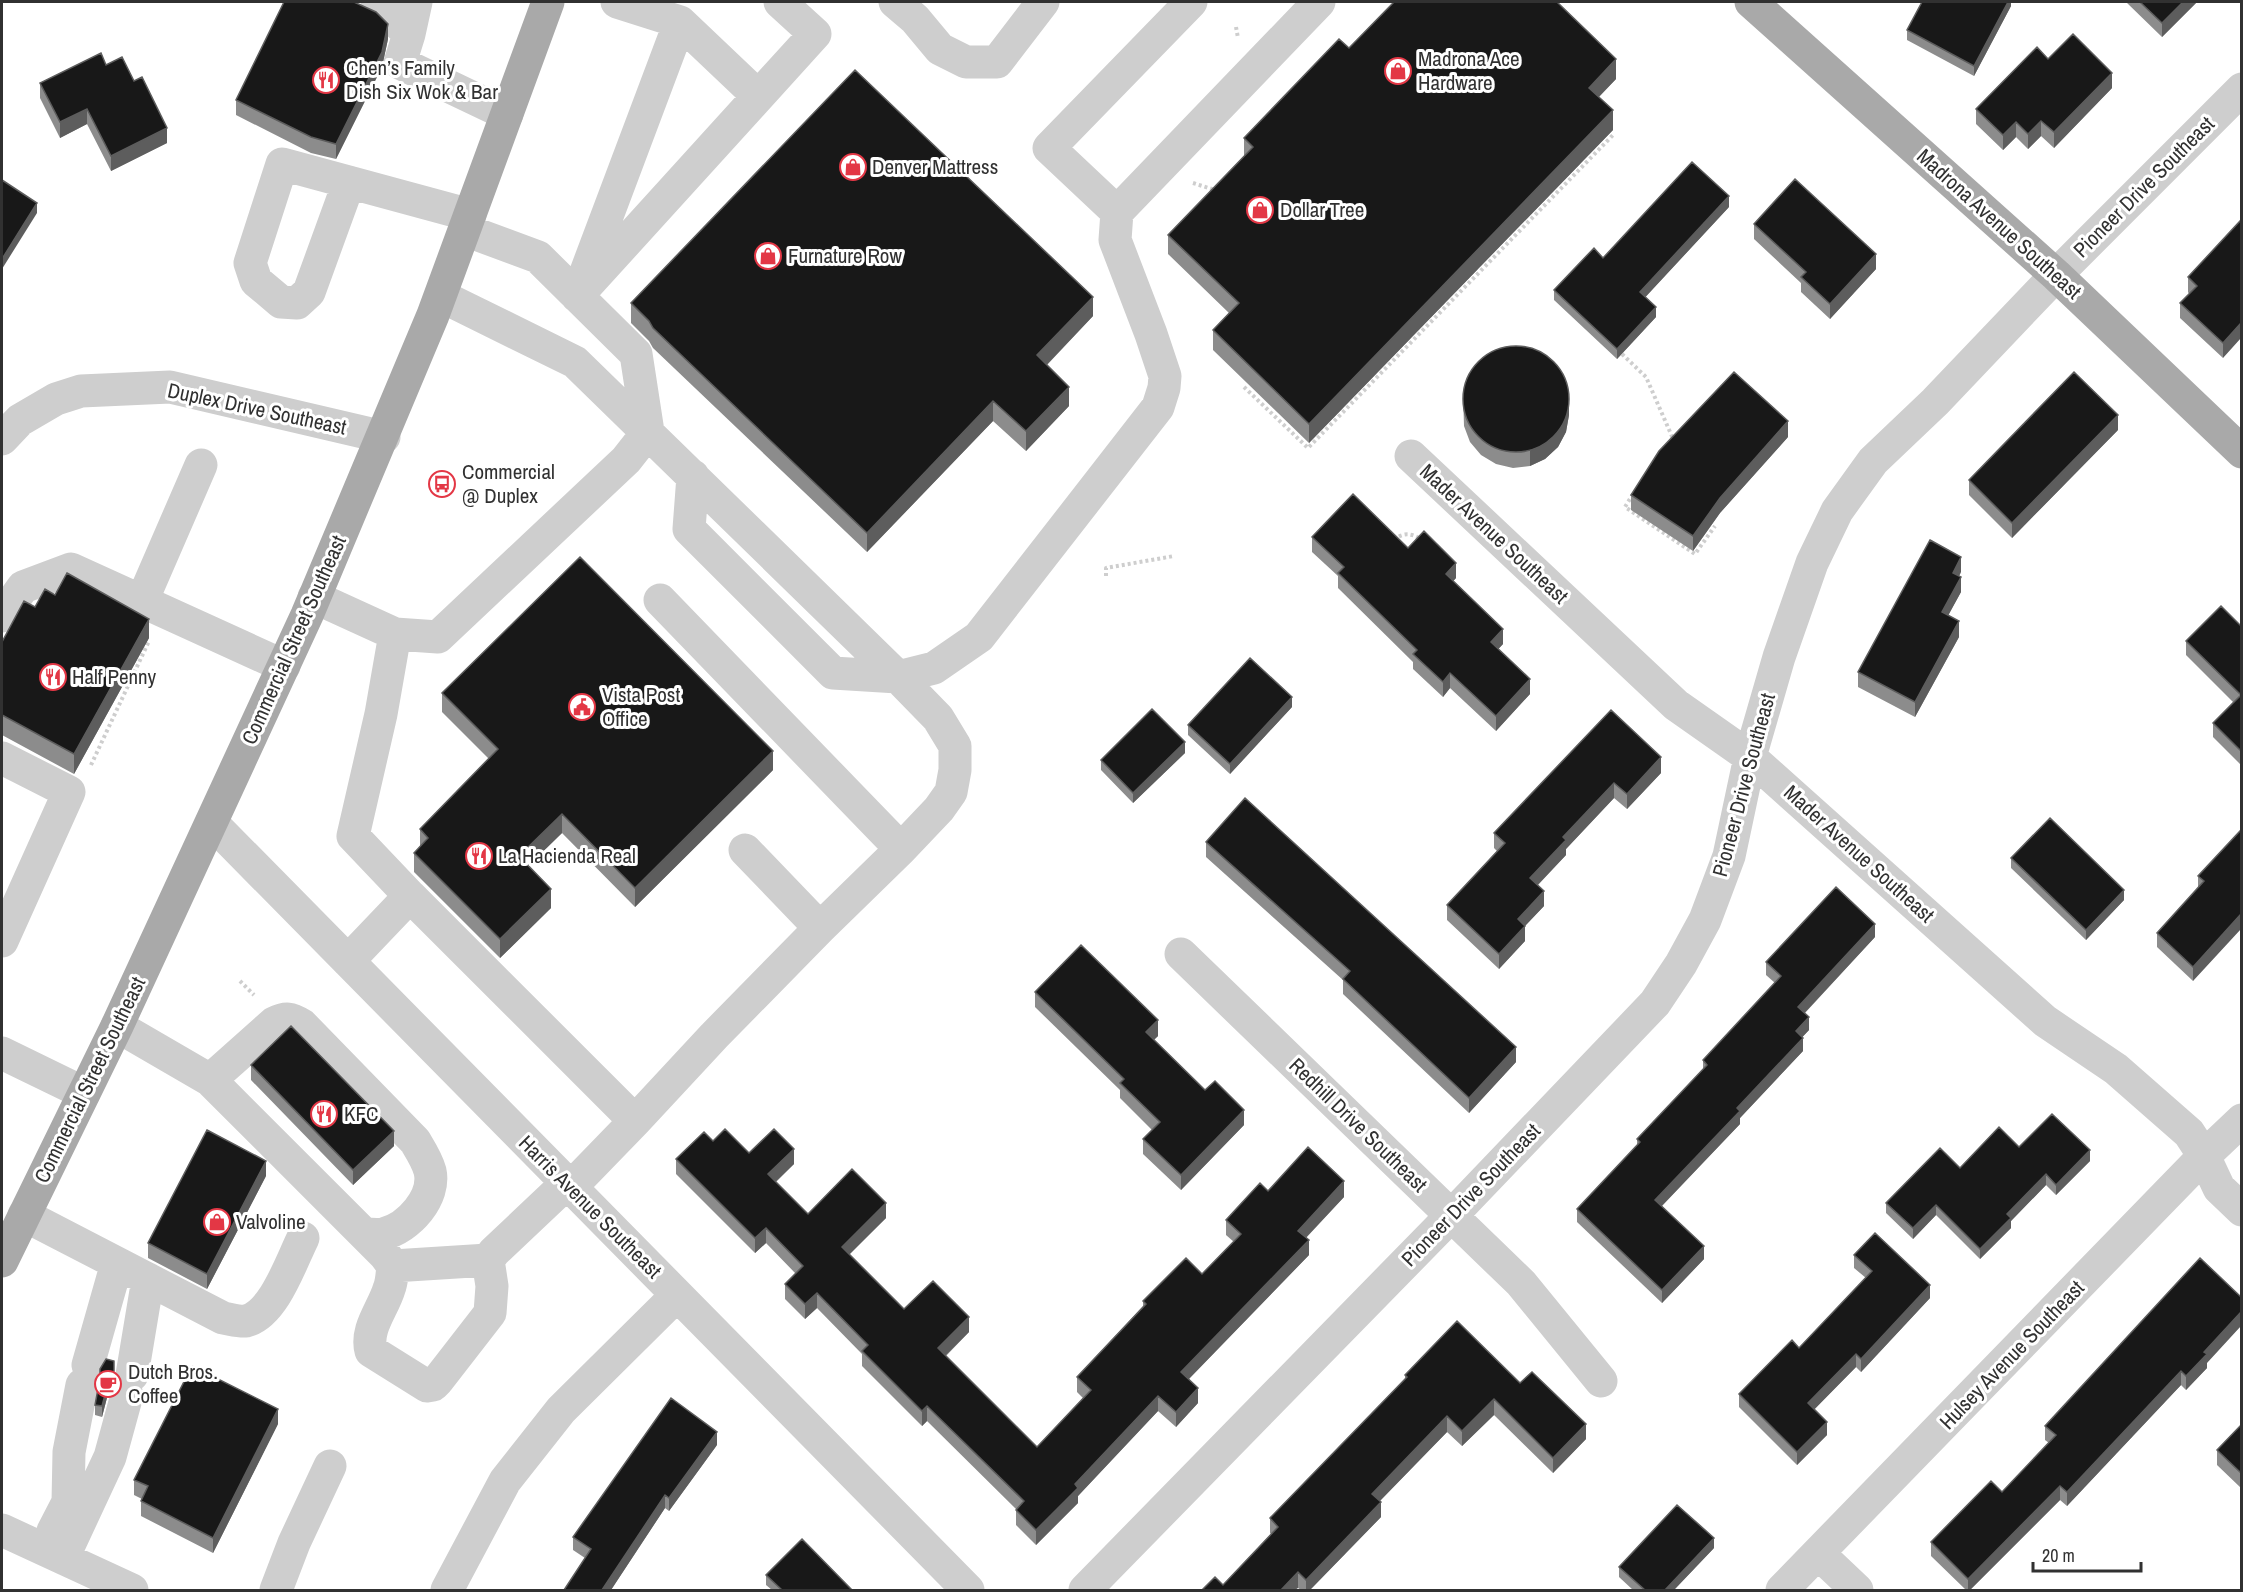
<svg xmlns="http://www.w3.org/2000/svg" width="2243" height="1592" viewBox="0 0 2243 1592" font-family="'Archivo Narrow',sans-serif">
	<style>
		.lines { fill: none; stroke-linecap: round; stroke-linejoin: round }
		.path { stroke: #cecece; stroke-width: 4; stroke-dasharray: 3 3; stroke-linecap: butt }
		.minor { stroke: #cecece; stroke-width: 33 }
		.major { stroke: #a9a9a9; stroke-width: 33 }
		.wall { fill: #8c8c8c }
		.shaded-wall { fill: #5d5d5d }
		.building { fill: #181818; stroke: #5d5d5d; stroke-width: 1.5 }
		.labels { text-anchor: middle; stroke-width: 6; stroke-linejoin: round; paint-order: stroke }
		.poi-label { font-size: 21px; fill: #313131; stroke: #fff; text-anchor: start }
		.street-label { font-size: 21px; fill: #313131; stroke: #fff }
	</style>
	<rect width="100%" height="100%" fill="#fff"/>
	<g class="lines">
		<path class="path" d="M1236,27L1238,38
			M1193,183L1215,190
			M1622,354L1646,377L1674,441
			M1244,387L1308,448L1614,134
			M1633,494L1625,507L1695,554L1715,526
			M1394,540C1403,532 1412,533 1422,540
			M1106,576V568L1174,556
			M91,765L149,641
			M240,981L254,995"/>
		<path class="minor" d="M377,2L409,34L400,63L507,114
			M895,2L915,19L940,49L966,62H997L1043,2
			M680,22L758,96
			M409,34L416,2
			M349,182L309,292L297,303L281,302L256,281L250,263L282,164L470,215
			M1117,212L1049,148L1191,2
			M583,280L680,22L617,2
			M441,296L575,362L898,677L934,668L979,637L1158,407L1164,388L1165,376L1151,334L1115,240L1117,212L1319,2
			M577,296L815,34L780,2
			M2,439L20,420L56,399L81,391L170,387L384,437
			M1411,456L1676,705L1750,757L2026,1004L2045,1021L2116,1069L2189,1133L2204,1156L2219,1188L2242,1210
			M693,476L689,529L833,673L898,677L938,718L955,746V770L951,792L939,809L901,849
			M314,597L395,634L438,637L626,460L648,432L636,354L538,257L465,230
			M660,600L901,849L820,928L745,850
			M142,601L201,465
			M2,616L23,587L71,569L284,666
			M395,634L381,714L353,836L410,896
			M2,758L69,792L2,941
			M212,823L968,1590
			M1181,954L1521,1283L1601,1381
			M348,961L410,896L635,1121L571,1187
			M117,1026L210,1080L385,1255L393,1266C392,1273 392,1282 389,1289C383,1309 365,1329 371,1351L427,1386L433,1385L438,1380L490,1313L492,1286L488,1260L494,1252L567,1183
			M2,1053L84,1093
			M210,1080L274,1023C286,1017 291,1018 302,1025L415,1141C421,1151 427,1160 430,1171C436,1197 409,1228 383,1234C377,1235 371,1234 364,1234
			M635,1121L714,1036L820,928
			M24,1215L223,1318C230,1319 240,1322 246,1321C274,1314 291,1262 303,1238
			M393,1266L488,1260
			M88,1365L117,1263
			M132,1375L148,1279
			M2,1530L132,1590
			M53,1531L68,1502L69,1452L82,1385
			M1819,1554L1857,1590
			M63,1558L110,1457L127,1395
			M276,1590L294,1543L330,1466
			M447,1590L505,1481L561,1410L677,1295
			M1085,1590L1452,1215L1655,1003L1681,964L1705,920L1729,856L1750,757L1779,657L1812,563L1837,511L1873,461L1935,402L2056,275L2242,89
			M1782,1590L2204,1156L2242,1120"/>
		<path class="major" d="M1751,2L2056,275L2242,452
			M2,1261L117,1026L307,615L433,315L548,2"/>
	</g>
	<path class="wall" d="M357,2V3L388,39L382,67L336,159L311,153L236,115V100Z
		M2011,2V6L1974,76L1907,40V30Z
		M2126,2H2197L2162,37Z
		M1349,48L1616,79L1599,97L1613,130L1309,443L1213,350V330L1229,313L1168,254V235L1244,156V138Z
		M2048,59L2112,88L2054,148L2041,136L2028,149L2016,137L2003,150L1976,124V109Z
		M106,65L134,81L167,143L111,171L87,124L60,138L40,98V83Z
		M1729,207L1645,297L1656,317L1617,359L1554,300V290L1603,258Z
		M2241,220L2223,358L2180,318V303L2189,294L2188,292V277Z
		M1754,224L1876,269L1830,319L1801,292V283L1754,239Z
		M631,303L1093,316L1047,365L1069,406L1026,451L993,421L867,552L653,348L649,341L631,323Z
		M1463,393L1569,415L1566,432L1558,447L1545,459L1530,466L1513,468L1496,464L1481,455L1470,442L1464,426Z
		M2118,430L2012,538L1969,495V480Z
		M1788,437L1720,513L1693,551L1631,510V495Z
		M1312,537L1408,548L1456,578L1453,581L1503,644L1498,649L1530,694L1496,731L1450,688L1443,697L1413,669V662L1338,588V576L1312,552Z
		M1961,572L1959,576L1961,592L1948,615L1959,637L1915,717L1858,687V672Z
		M55,595L149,638L74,774L2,735V642L35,607Z
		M2241,626V765L2213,737V723L2233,702L2186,655V641Z
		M442,693L773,770L635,907L562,833L528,866L551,908L500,958L414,872V853L420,847V829L489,759L442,712Z
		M1292,707L1230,774L1188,735V725Z
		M1611,710L1661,773L1627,809L1614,798L1566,849V855L1538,885L1544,906L1525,926V941L1499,969L1447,920V905L1497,851L1494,848V833Z
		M1185,753L1133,803L1101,770V760Z
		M2241,830L2193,981L2157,947V933L2198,888V876Z
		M1206,842L1516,1062L1469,1113L1343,994V980L1206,857Z
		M2011,858L2124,900L2086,940L2011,868Z
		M1875,937L1805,1013L1809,1030L1802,1037L1803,1051L1740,1118V1124L1662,1206L1704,1259L1662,1303L1577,1222V1209L1637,1145V1139L1703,1070V1060L1775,983L1766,975V962Z
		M1035,992L1158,1036L1154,1040L1205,1090L1244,1125L1181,1190L1143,1154V1139L1152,1130L1120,1098V1090L1035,1007Z
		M251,1065L394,1146L353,1185L251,1080Z
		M713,1141L749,1153L794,1164L776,1182L808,1214L886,1218L849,1254L904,1309L969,1332L946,1356L1037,1447L1083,1398L1077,1392V1377L1143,1306V1301L1202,1274L1234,1242L1226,1235V1220L1268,1191L1344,1197L1306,1238L1309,1255L1189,1379L1198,1403L1176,1427L1158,1411L1078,1496V1503L1036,1545L1016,1525V1509L927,1421L922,1426L862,1366V1354L817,1308L805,1319L785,1299V1284L796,1274L766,1243L755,1253L676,1174V1159Z
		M2019,1147L2090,1161L2056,1195L2046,1185L2011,1221V1228L1980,1259L1936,1215L1913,1239L1886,1213V1203L1960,1168Z
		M266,1176L207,1289L148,1258V1243Z
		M1854,1255L1930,1298L1861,1372L1856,1367L1814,1409L1827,1435L1797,1465L1739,1407V1394L1799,1348L1866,1278L1854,1268Z
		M2200,1258L2207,1368L2186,1390L2181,1385L2067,1506L2060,1500L1970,1590H1966L1931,1556V1542L2002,1492L2049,1443L2045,1440V1426Z
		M100,1369L114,1381L109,1390L102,1417L95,1415V1405L100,1381Z
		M1405,1375L1520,1383L1586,1439L1553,1473L1494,1415L1462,1446L1447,1432L1380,1501L1381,1517L1310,1590H1301L1298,1588L1223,1585L1271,1534L1270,1533V1518L1405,1380Z
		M278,1424L213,1553L141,1516V1501L142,1499L134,1495V1480Z
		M2241,1425V1488L2217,1465V1450Z
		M717,1445L669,1511L665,1508L611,1590H564L585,1558L573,1550V1537Z
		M1714,1548L1674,1590H1633L1619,1577V1567Z
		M766,1575L852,1590H772L766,1585Z"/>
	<path class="shaded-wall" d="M2008,2H2011V6L1974,76V66Z
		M2183,2H2197L2162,37V23Z
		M388,24V39L382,67L336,159V144Z
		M1616,59V79L1589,107V88Z
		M2112,73V88L2054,148V132Z
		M87,109V124L60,138V122Z
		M1613,110V130L1309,443V424Z
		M2041,121V136L2028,149V134Z
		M2016,122V137L2003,150V135Z
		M167,128V143L111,171V156Z
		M1729,196V207L1640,303V292Z
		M37,203V213L2,269V259Z
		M1876,254V269L1830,319V304Z
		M1093,297V316L1037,375V355Z
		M1656,307V317L1617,359V349Z
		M2241,323V338L2223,358V343Z
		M1069,387V406L1026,451V431Z
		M1569,400V415L1566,432L1558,447L1545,459L1530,466V451Z
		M993,401V421L867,552V533Z
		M2118,415V430L2012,538V523Z
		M1788,421V437L1720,513L1693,551V536L1720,498Z
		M1961,557V572L1953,588V573Z
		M1456,563V578L1446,589V574Z
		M1961,577V592L1942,627V612Z
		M149,619V638L74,774V754Z
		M1959,621V637L1915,717V702Z
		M1503,629V644L1491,657V642Z
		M1450,673V688L1443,697V682Z
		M1530,679V694L1496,731V716Z
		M1292,697V707L1230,774V764Z
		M1185,742V753L1133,803V793Z
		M773,751V770L635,907V888Z
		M1661,757V773L1627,809V794Z
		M1614,783V798L1566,849V855L1530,893V878L1563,837Z
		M562,814V833L519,875V856Z
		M551,889V908L500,958V939Z
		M2124,890V900L2086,940V930Z
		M1544,891V906L1525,926V941L1499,969V954L1518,919Z
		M2241,914V929L2193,981V967Z
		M1875,924V937L1798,1020V1007Z
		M1809,1017V1030L1796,1044V1031Z
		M1158,1020V1036L1146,1047V1032Z
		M1803,1038V1051L1740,1118V1124L1655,1213V1200L1737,1108Z
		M1516,1047V1062L1469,1113V1098Z
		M1244,1110V1125L1181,1190V1175Z
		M394,1131V1146L353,1185V1170Z
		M794,1149V1164L768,1189V1174Z
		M2090,1150V1161L2056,1195V1185Z
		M266,1161V1176L207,1289V1274Z
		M2046,1174V1185L2011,1221V1228L1980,1259V1249L2007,1214Z
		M1344,1181V1197L1298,1246V1231Z
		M886,1203V1218L842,1262V1247Z
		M1936,1205V1215L1913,1239V1228Z
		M766,1228V1243L755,1253V1238Z
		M1309,1240V1255L1181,1387V1372Z
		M1704,1246V1259L1662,1303V1290Z
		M1930,1285V1298L1861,1372V1359Z
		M817,1293V1308L805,1319V1304Z
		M2241,1312V1326L2207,1363V1368L2186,1390V1376L2204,1352Z
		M969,1317V1332L938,1363V1348Z
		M1856,1354V1367L1808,1416V1403Z
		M114,1371V1381L109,1390L102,1417V1406L109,1380Z
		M2181,1371V1385L2067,1506V1492Z
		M1198,1388V1403L1176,1427V1412Z
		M1158,1396V1411L1078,1496V1503L1036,1545V1530L1075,1484Z
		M1494,1399V1415L1462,1446V1431Z
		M927,1406V1421L922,1426V1411Z
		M278,1409V1424L213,1553V1538Z
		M1447,1416V1432L1372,1509V1494Z
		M1827,1422V1435L1797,1465V1452Z
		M1586,1424V1439L1553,1473V1458Z
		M717,1432V1445L669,1511V1498Z
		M2060,1486V1500L1970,1590H1968V1579Z
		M665,1495V1508L611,1590H602Z
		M1381,1502V1517L1310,1590H1306V1580Z
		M1714,1538V1548L1674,1590H1665Z
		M1298,1572V1588L1295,1590H1281Z"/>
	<path class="building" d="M284,2H354L376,12L388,24L382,52L336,144L311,137L236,100Z
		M1394,2H1557L1616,59L1589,88L1613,110L1309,424L1213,330L1239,303L1168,235L1253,147L1244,138L1339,39L1349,48Z
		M1922,2H2008L1974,66L1907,30Z
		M2140,2H2183L2162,23Z
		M2073,34L2112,73L2054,132L2041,121L2028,134L2016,122L2003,135L1976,109L2037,47L2048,59Z
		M101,53L106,65L122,57L134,81L142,77L167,128L111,156L87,109L60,122L40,83Z
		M855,70L1093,297L1037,355L1069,387L1026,431L993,401L867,533L653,328L649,321L631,303Z
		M1692,162L1729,196L1640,292L1656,307L1617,349L1554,290L1594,248L1603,258Z
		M1795,179L1876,254L1830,304L1801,277L1806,272L1754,224Z
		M2,180L37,203L2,259Z
		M2241,220V323L2223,343L2180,303L2197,286L2188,277Z
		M1463 399a53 53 0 1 1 106 0a53 53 0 1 1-106 0Z
		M1734,372L1788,421L1720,498L1693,536L1631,495L1659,451Z
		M2074,372L2118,415L2012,523L1969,480Z
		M1353,494L1408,548L1424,531L1456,563L1446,574L1503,629L1491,642L1530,679L1496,716L1450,673L1443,682L1413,654L1417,650L1338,573L1344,567L1312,537Z
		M1930,540L1961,557L1953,573L1961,577L1942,612L1959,621L1915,702L1858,672Z
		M580,557L773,751L635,888L562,814L519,856L551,889L500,939L414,853L428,838L420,829L498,749L442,693Z
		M67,573L149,619L74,754L2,715V642L24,601L35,607L45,589L55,595Z
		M2221,606L2241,626V751L2213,723L2241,695L2186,641Z
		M1250,658L1292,697L1230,764L1188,725Z
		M1152,709L1185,742L1133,793L1101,760Z
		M1611,710L1661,757L1627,794L1614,783L1563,837L1566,840L1530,878L1544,891L1518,919L1525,926L1499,954L1447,905L1505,843L1494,833Z
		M1245,798L1516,1047L1469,1098L1343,979L1350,971L1206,842Z
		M2050,818L2124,890L2086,930L2011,858Z
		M2241,830V914L2193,967L2157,933L2204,881L2198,876Z
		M1836,887L1875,924L1798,1007L1809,1017L1796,1031L1803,1038L1737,1108L1740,1111L1655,1200L1704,1246L1662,1290L1577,1209L1640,1142L1637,1139L1707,1065L1703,1060L1781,976L1766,962Z
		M1081,945L1158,1020L1146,1032L1205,1090L1215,1081L1244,1110L1181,1175L1143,1139L1160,1122L1120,1083L1124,1079L1035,992Z
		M291,1026L394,1131L353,1170L251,1065Z
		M2052,1114L2090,1150L2056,1185L2046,1174L2007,1214L2011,1218L1980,1249L1936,1205L1913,1228L1886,1203L1940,1148L1960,1168L1999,1127L2019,1147Z
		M725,1129L749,1153L774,1129L794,1149L768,1174L808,1214L852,1169L886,1203L842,1247L904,1309L933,1281L969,1317L938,1348L1037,1447L1091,1390L1077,1377L1146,1304L1143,1301L1186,1258L1202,1274L1241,1234L1226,1220L1260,1183L1268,1191L1308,1147L1344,1181L1298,1231L1309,1240L1181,1372L1198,1388L1176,1412L1158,1396L1075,1484L1078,1488L1036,1530L1016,1510L1024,1501L927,1406L922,1411L862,1351L868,1345L817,1293L805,1304L785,1284L803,1266L766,1228L755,1238L676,1159L704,1132L713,1141Z
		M207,1130L266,1161L207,1274L148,1243Z
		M1875,1233L1930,1285L1861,1359L1856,1354L1808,1403L1827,1422L1797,1452L1739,1394L1792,1340L1799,1348L1872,1271L1854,1255Z
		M2200,1258L2241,1297V1312L2204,1352L2207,1354L2186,1376L2181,1371L2067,1492L2060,1486L1968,1579L1931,1542L1991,1481L2002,1492L2056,1435L2045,1426Z
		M1457,1321L1520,1383L1532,1372L1586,1424L1553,1458L1494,1399L1462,1431L1447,1416L1372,1494L1381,1502L1306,1580L1298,1572L1281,1590H1202L1215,1577L1223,1585L1278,1527L1270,1518L1407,1377L1405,1375Z
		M106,1359L114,1361V1371L109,1380L102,1406L95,1405L100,1378V1369Z
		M192,1366L278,1409L213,1538L141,1501L148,1486L134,1480Z
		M671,1398L717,1432L669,1498L665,1495L602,1590H564L591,1549L573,1537Z
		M2241,1425V1473L2217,1450Z
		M1677,1505L1714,1538L1665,1590H1645L1619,1567Z
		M802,1539L852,1590H782L766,1575Z"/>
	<defs>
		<symbol id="shop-ring" viewBox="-11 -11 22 22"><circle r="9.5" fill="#fff" stroke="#e33745" stroke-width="1.5"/><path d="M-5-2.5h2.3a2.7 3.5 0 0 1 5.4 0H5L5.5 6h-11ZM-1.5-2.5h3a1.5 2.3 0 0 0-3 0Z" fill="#e33745"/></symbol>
		<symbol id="restaurant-ring" viewBox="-11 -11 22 22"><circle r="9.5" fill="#fff" stroke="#e33745" stroke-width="1.5"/><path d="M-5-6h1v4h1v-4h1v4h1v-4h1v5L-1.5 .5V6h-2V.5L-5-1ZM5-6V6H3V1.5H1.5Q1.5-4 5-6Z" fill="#e33745"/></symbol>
		<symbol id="bus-ring" viewBox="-11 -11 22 22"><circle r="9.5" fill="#fff" stroke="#e33745" stroke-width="1.5"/><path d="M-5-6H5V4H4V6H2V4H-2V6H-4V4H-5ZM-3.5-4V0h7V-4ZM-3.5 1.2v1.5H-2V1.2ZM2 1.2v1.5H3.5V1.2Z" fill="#e33745"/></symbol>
		<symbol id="civic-ring" viewBox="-11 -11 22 22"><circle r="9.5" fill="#fff" stroke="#e33745" stroke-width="1.5"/><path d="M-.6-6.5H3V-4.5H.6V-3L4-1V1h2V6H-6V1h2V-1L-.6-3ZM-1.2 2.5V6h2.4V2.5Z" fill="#e33745"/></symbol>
		<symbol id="cafe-ring" viewBox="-11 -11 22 22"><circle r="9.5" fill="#fff" stroke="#e33745" stroke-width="1.5"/><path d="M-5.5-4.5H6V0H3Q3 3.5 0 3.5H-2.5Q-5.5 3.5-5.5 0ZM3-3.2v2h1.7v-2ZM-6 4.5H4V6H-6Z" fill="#e33745"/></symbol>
	</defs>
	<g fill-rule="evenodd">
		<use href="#shop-ring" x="1383" y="56" width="30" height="30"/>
		<use href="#restaurant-ring" x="311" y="65" width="30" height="30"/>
		<use href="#shop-ring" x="838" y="152" width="30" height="30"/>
		<use href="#shop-ring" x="1245" y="195" width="30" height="30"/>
		<use href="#shop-ring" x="753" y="241" width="30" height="30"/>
		<use href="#bus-ring" x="427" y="469" width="30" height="30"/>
		<use href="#restaurant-ring" x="38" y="662" width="30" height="30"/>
		<use href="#civic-ring" x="567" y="692" width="30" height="30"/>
		<use href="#restaurant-ring" x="464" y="841" width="30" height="30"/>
		<use href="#restaurant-ring" x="309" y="1099" width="30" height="30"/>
		<use href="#shop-ring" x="202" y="1207" width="30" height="30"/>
		<use href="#cafe-ring" x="93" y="1369" width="30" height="30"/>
	</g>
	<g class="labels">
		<g class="poi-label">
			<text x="1418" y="66">Madrona Ace<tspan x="1418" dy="24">Hardware</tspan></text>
			<text x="346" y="75">Chen’s Family<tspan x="346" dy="24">Dish Six Wok &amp; Bar</tspan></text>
			<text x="872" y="174">Denver Mattress</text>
			<text x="1280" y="217">Dollar Tree</text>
			<text x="788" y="263">Furnature Row</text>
			<text x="462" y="479">Commercial<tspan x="462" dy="24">@ Duplex</tspan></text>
			<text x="72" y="684">Half Penny</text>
			<text x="602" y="702">Vista Post<tspan x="602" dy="24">Office</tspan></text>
			<text x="498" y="863">La Hacienda Real</text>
			<text x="344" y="1121">KFC</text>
			<text x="236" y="1229">Valvoline</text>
			<text x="128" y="1379">Dutch Bros.<tspan x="128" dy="24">Coffee</tspan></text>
		</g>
		<g class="street-label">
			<text transform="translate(2144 187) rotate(-45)" y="7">Pioneer Drive Southeast</text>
			<text transform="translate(1999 224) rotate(42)" y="7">Madrona Avenue Southeast</text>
			<text transform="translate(257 409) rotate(12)" y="7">Duplex Drive Southeast</text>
			<text transform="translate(1494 534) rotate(43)" y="7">Mader Avenue Southeast</text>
			<text transform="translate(294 640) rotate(-66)" y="7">Commercial Street Southeast</text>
			<text transform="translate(1744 785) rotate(-75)" y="7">Pioneer Drive Southeast</text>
			<text transform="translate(1859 854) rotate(42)" y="7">Mader Avenue Southeast</text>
			<text transform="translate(90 1080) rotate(-64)" y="7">Commercial Street Southeast</text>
			<text transform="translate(1358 1125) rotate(44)" y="7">Redhill Drive Southeast</text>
			<text transform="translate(1471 1195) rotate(-46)" y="7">Pioneer Drive Southeast</text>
			<text transform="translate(590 1207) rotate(45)" y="7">Harris Avenue Southeast</text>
			<text transform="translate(2012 1355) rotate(-46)" y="7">Hulsey Avenue Southeast</text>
		</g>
	</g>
	<rect width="2243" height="1592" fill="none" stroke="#313131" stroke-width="6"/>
	<path d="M2033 1562v9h108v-9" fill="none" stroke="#313131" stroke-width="3"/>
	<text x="2042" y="1562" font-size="18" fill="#313131" stroke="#ffffff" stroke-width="4.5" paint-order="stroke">20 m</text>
</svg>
